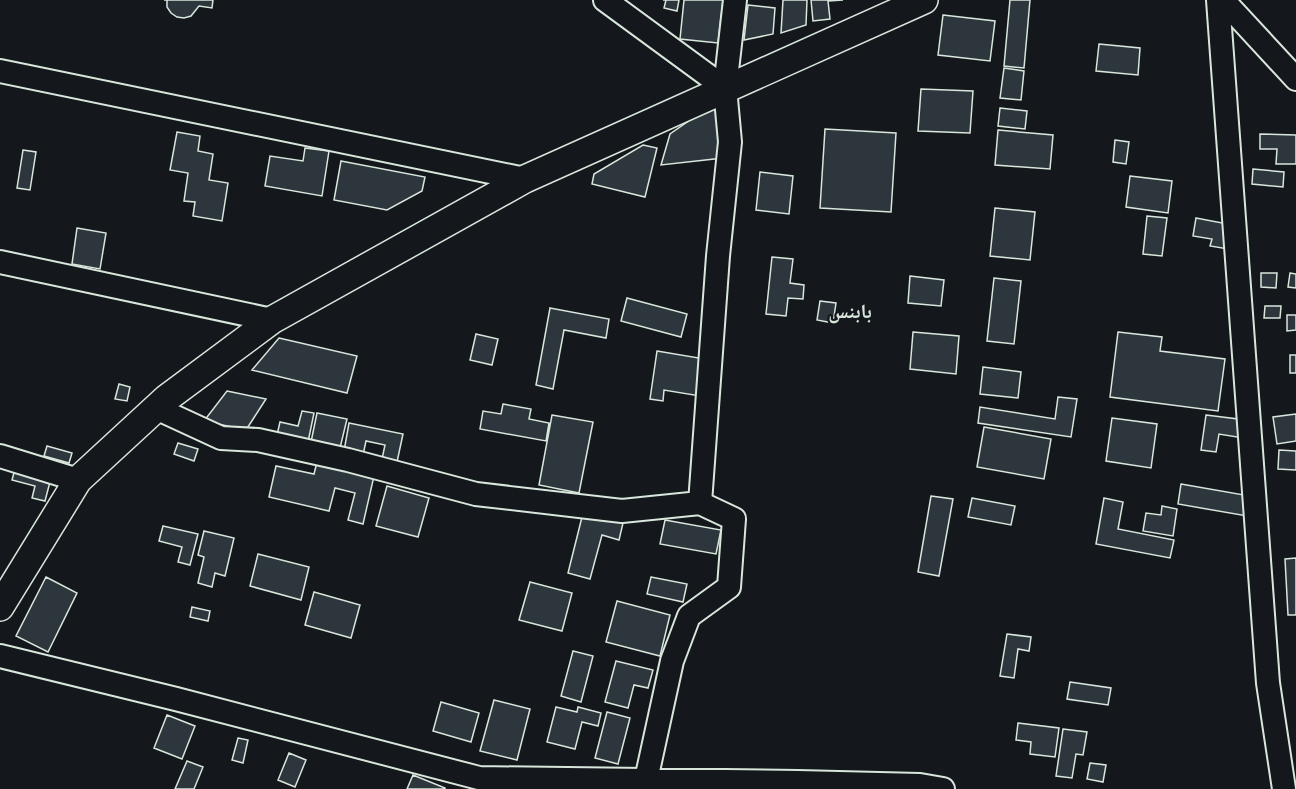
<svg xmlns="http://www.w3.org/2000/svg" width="1296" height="789" viewBox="0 0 1296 789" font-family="'Source Sans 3','Noto Naskh Arabic',sans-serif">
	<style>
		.building { fill: #2c363c; stroke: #d8e6dc; stroke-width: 1.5 }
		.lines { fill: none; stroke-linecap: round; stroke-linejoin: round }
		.minor-casing { stroke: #d8e6dc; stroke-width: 26 }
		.tertiary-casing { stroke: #d8e6dc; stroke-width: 30 }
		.minor { stroke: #14181c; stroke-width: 22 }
		.tertiary { stroke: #14181c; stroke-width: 27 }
		.labels { text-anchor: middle; stroke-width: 4.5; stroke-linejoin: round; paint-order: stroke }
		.quarter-label { font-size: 20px; font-weight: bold; fill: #d8e6dc; stroke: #14181c }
	</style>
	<rect width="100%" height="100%" fill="#14181c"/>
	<path class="building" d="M164,0H213L212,8L199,6L191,16L184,18L177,17L171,13L167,7V0Z
		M663,0H679L677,11L664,8L666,0Z
		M684,0H723L718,43L680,39Z
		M783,0H807L806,25L781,33Z
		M811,0H843L828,1L830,19L813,21Z
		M1010,0H1030L1024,68L1004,66Z
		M748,5L775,8L773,34L744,40Z
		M943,15L995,21L990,61L938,55Z
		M1099,44L1140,48L1138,75L1096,71Z
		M1004,68L1024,71L1021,100L1000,98Z
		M921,89L973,91L970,133L918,131Z
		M718,108L723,158L661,165L670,134L706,109Z
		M1000,108L1027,111L1025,129L998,126Z
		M825,129L896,133L891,212L820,208Z
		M998,130L1053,135L1050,169L995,165Z
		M177,132L200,136L198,151L213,154L209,180L228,183L222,221L193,216L195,202L184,201L188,173L170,170Z
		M1260,134L1296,135V164H1276L1277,149H1260Z
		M1115,140L1129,142L1126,164L1113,162Z
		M643,145L657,148L645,197L592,184L594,174Z
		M305,148L329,151L322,196L265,186L270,156L303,161Z
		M23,150L36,152L30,190L17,188Z
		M341,161L425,177L422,191L387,210L334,200Z
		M1253,169L1284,172L1283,187L1252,184Z
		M760,172L793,176L789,214L756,210Z
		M1130,176L1172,181L1168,213L1126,207Z
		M995,208L1035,212L1030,260L990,256Z
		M1147,216L1167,218L1162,256L1143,254Z
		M1196,218L1233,225L1228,249L1210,246L1212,239L1193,236Z
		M77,228L106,233L100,269L72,264Z
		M772,257L793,259L790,283L804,285L803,299L788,298L786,316L766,314Z
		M1261,273H1277L1276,288L1261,287Z
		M1290,273L1296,274V288L1288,287Z
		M910,276L944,280L941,306L908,303Z
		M994,278L1021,281L1014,344L987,341Z
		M627,298L687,314L681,337L621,321Z
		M820,301L836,303L833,323L817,320Z
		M1265,306H1281L1280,318H1264Z
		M550,308L609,319L606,338L564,330L553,389L536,385Z
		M1287,315H1296V330L1287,331Z
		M913,332L959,336L956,374L910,369Z
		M1118,332L1162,337L1160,351L1225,359L1218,411L1110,397Z
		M476,334L498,339L492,365L470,360Z
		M279,338L357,356L347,393L252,370Z
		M657,351L705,359L700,396L664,390L663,401L650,399Z
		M1290,355H1296V373H1290Z
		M983,367L1021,372L1018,398L980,394Z
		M119,384L130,387L127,401L115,399Z
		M227,391L266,399L246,430L204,421Z
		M1058,397L1077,399L1071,437L978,423L980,407L1055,419Z
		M503,404L531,409L529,419L549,423L546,441L480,429L483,411L501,414Z
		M302,411L314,413L308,442L277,435L280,422L298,426Z
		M317,413L347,419L340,448L311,442Z
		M1296,414V441L1277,444L1273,417Z
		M552,415L593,422L579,493L539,485Z
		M1206,415L1246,420L1243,438L1219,434L1216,452L1201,450Z
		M1112,418L1157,424L1151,468L1106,461Z
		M349,423L403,434L397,462L382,459L385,445L366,441L363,455L344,451Z
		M984,427L1051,439L1044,479L977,467Z
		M178,443L198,449L194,461L174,454Z
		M47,446L72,453L69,463L44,456Z
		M1279,450L1296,451V470L1278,469Z
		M317,462L374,476L363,524L348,520L355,493L335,488L329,511L269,497L276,466L314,474Z
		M15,469L51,478L45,501L32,498L35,486L12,480Z
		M1181,484L1250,496L1247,516L1178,504Z
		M387,486L429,498L418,537L376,526Z
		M931,496L953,499L939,576L918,572Z
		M972,498L1015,506L1011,525L968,517Z
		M1104,498L1123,502L1118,529L1174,540L1170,558L1096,544Z
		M1162,506L1177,509L1173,536L1143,531L1146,513L1161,515Z
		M583,513L623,523L619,540L602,535L590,579L568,573Z
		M665,520L721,530L716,554L660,544Z
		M163,526L198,534L190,565L178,562L182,547L159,541Z
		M204,531L234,538L225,576L215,573L212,587L198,583L204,557L198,555Z
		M258,554L309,567L301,600L250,586Z
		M1296,558V615H1288L1285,559Z
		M46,577L77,593L48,652L16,636Z
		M651,577L687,584L683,602L647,594Z
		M530,582L572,593L562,631L519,620Z
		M314,592L360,605L351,638L305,625Z
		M617,601L670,615L660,656L606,642Z
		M192,607L210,611L208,621L190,617Z
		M1007,634L1031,637L1029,651L1018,649L1014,678L1000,676Z
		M573,651L593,656L581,702L561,696Z
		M616,661L653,670L648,688L634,685L628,708L605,702Z
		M1070,682L1111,688L1108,705L1067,699Z
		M494,700L530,709L517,760L480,751Z
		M441,702L479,713L471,742L433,731Z
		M556,707L577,712L578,707L601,713L598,726L582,722L575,749L547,742Z
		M607,712L630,718L618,764L595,758Z
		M167,715L195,726L182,759L154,748Z
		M1018,723L1059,728L1055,757L1030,754L1031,742L1016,740Z
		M1063,729L1087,732L1083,755L1076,754L1072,778L1056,776Z
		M238,738L248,740L243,763L232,760Z
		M289,753L306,760L295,787L278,780Z
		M187,761L203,767L194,789H175Z
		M1090,763L1106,765L1103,782L1087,779Z
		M413,775L445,788V789H407Z"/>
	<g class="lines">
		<defs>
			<path id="minor" d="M605,0L725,88
				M1218,0L1268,683L1284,789
				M1223,0L1296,79
				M0,71L525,179
				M0,262L272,320
				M156,408L221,438L258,440L348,460L476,494L622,511L700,503
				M0,456L78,480
				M0,656L176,699L479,778L798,782L920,785L943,789
				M646,780L672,661L689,616L729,587L734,519L700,503L718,256L730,142L725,88L735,0"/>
			<path id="tertiary" d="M0,607L78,480L167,398L272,320L525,179L924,0"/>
		</defs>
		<use href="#minor" class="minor-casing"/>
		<use href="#tertiary" class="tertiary-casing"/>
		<use href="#minor" class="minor"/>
		<use href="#tertiary" class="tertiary"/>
	</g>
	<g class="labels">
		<g class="quarter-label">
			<text x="850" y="318">بابنس</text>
		</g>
	</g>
</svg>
